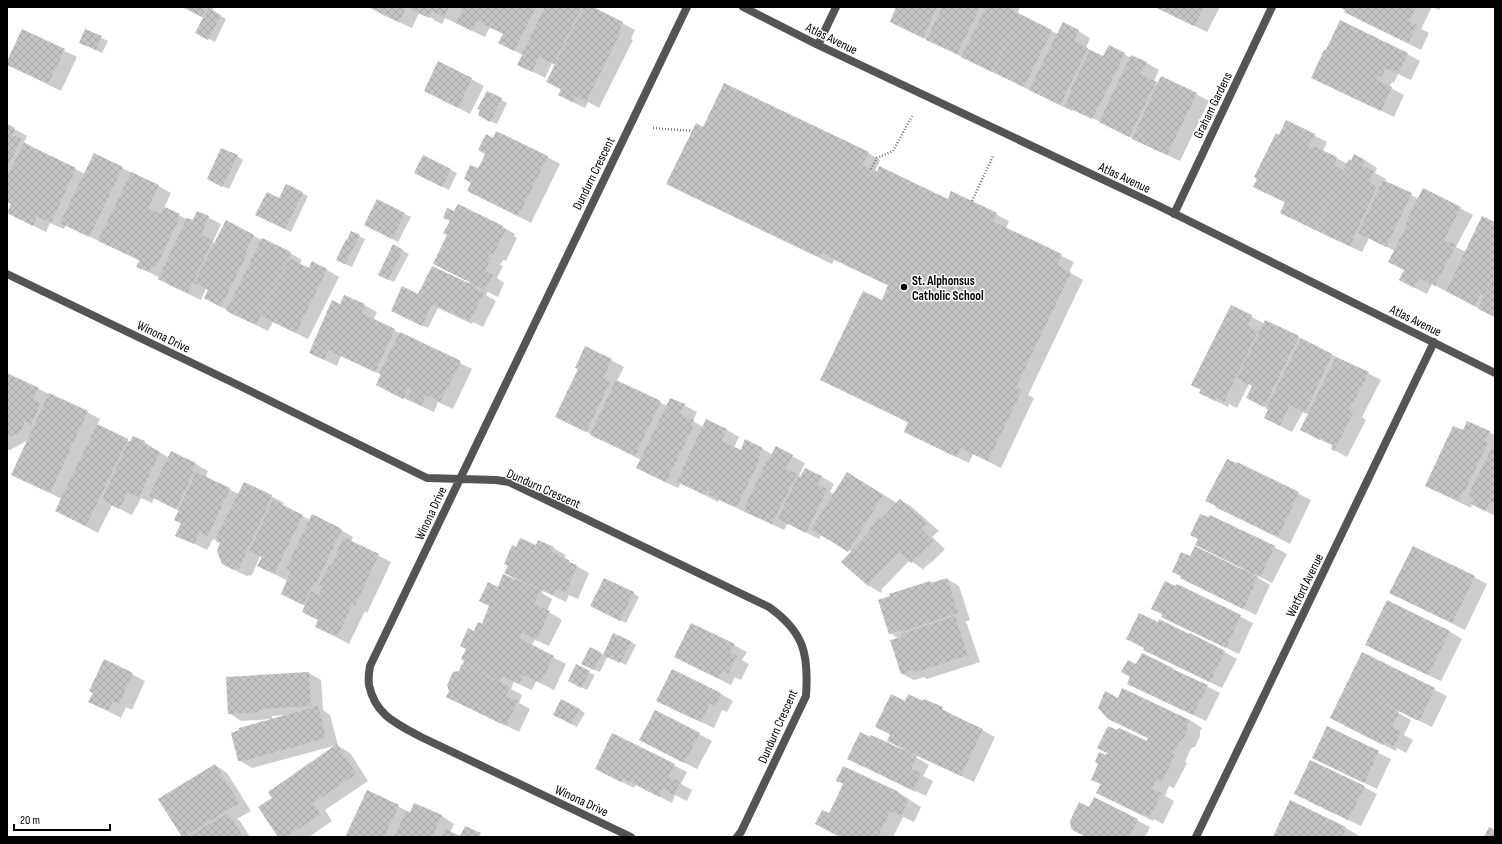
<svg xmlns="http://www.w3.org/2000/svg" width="1502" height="844" viewBox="0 0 1502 844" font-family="'Sofia Sans Condensed',sans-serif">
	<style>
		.shadow { fill: #0003 }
		.building { fill: url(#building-cross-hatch) }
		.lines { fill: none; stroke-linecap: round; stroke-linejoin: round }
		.path { stroke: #767676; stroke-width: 2.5; stroke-dasharray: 1 2; stroke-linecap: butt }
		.street { stroke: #545454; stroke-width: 8 }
		.poi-dot { fill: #000; stroke: #fff; stroke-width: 1.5 }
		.labels { text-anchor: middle; stroke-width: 3; stroke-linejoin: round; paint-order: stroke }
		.street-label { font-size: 13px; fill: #000; stroke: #fff }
		.poi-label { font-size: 13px; font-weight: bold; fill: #000; stroke: #fff; text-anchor: start }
	</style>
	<defs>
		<pattern id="building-cross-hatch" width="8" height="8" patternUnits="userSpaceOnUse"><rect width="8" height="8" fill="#c4c4c4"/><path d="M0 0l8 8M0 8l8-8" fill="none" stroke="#a7a7a7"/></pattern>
	</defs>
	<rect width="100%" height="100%" fill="#fff"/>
	<path class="shadow" d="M184,7H214L212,11L226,19L215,42L203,36L204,18Z
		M371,7H593L635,30L631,39L633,40L599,108L588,102L585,108L572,102L562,90L548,82L556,65L552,63L545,78L518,64L523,55L500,43L504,34L490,27L485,37L445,18L442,24L433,20L434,19L419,13L412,28L383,15Z
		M898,7H1020L1017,14L1058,34L1078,31L1090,38L1086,48L1098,54L1103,57L1109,46L1131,58L1132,56L1147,63L1159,70L1154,81L1196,94L1209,101L1180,161L1145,145L1105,124L1073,109L1072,111L903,28L891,21Z
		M1155,7H1220L1207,32Z
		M1343,7H1432L1421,29L1429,33L1421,50L1358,19L1346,12V10Z
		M1432,7H1441L1439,10Z
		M23,30L77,57L61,91L7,64Z
		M85,30L108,41L102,53L80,43Z
		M1407,54L1420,61L1411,80L1398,74L1394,83L1392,82L1389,87L1404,95L1394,117L1325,84Z
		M439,62L484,86L470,114L425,91Z
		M487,92L507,103L497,124L485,119Z
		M1287,121L1327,142L1323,151L1348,164L1352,162L1365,160L1377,168L1375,173L1386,179L1385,182L1419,199L1460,208L1473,215L1456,247L1466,252L1495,223V317L1432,284L1427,294L1413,287L1395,251L1369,238L1362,252L1327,236L1294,219L1286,203L1254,187Z
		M7,125L27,136L24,142L33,148L85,174L122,168L158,186L171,193L164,208L193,222L197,212L221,224L213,242L215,243L226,222L262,240L290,253L302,260L300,264L310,269L327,270L339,277L308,339L273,322L268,331L240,317L205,298L212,293L206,288L201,300L171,286L159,279L160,278L138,266L140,261L66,225L64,229L50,223L46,232L8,213L12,204L7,202Z
		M703,128L868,153L880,160L875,171L948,200L952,192L1009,221L1006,229L1074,262L1069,272L1083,280L1028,395L1034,398L1001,468L973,454L969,463L918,438L909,423L822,380L882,301L889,286L834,260L832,264L680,191Z
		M493,139L547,157L560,164L531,223L469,191Z
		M237,156L243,160L229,189L214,182Z
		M423,156L457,173L449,190L422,176Z
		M302,193L308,196L291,232L263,218L280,199Z
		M377,200L411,217L398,242L371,228Z
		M458,205L503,227L515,234L514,236L517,238L506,261L503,260L500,265L503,266L497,278L504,283L498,297L488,292L486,295L496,301L483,327L473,322L472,324L438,308L428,328L398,314L419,295L470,285V282L448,234Z
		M359,236L365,239L352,267L337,260Z
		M393,246L409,254L394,282L385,278Z
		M340,305H364L377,312L373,320L472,369L453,409L438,402L434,412L390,392L382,375L341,356L337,366L323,359Z
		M1231,306L1265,324L1298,337L1381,380L1362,417L1366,420L1347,457L1332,449L1333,446L1313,436L1308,414L1303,412L1292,432L1278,425L1270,410L1248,398L1253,386L1249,384L1237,408L1229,404L1228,407L1200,393Z
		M586,347L624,367L617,381L667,406L684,405L697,412L693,421L703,427L727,430L739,437L734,448L741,451L763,449L773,455L776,448L805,463L799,476L801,478L822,477L834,484L830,492L834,494L860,480L897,503L900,500L912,507L939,531L932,537L945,549L933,561L924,568V570L910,560L881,590L882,591L881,593L868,585L852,552L822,534L819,539L788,523L784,530L719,500L718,502L681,483L678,488L650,475L638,467L641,460L556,416L579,369Z
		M7,374L87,412L100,419L97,425L131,442H144L169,458L196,464L208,471L205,478L239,494L271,496L284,503L282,506L310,520L341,530L353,537L351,542L391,562L367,613L365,611L349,644L316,626L319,620L303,612L306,606L282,594L288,581L259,566L263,558L260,556L252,575L247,576L236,571L223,563L221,543L213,539L207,550L177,535L182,524L175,520L179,511L154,498L152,503L141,498L132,515L112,505L98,533L56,511L62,499L12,474L28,440L10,450L7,449Z
		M1468,422L1495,435V516L1472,504L1471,508L1426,486L1463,432Z
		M1237,463L1311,500L1290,544L1217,507Z
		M1209,519L1274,547L1287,554L1272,583L1256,575L1255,576L1270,585L1256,615L1181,578L1190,558L1241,570L1242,568L1196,545Z
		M537,547L553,548L566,555L564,559L589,573L578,599L569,595L566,602L543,591L542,593L552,599L547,611L562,620L549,646L535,640L531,646L566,664L554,690L536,681L532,690L514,682L511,689L522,695L519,703L530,709L519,732L448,697L466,660L467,649L461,646L482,625L498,588L517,580L505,573L517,548Z
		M1474,577L1487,584L1465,630L1403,599Z
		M947,579L959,586L970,620L965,622L967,624L980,662L927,679L924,677L914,680L901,673L899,639L890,633L930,582L933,584Z
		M1177,585L1253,623L1239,654L1175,623L1163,615Z
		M633,593L639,597L626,623L598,609Z
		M1449,631L1462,639L1441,681L1379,652Z
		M630,641L636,645L626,665L608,656L600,672L588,667L590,648L604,655Z
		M734,645L747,652L742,660L749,664L741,680L735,677L731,685L688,664Z
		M1144,650L1224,652L1237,659L1222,688Z
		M1362,654L1447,696L1432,727L1396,710L1395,711L1411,720L1404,735L1413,740L1406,753L1397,748L1396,751L1344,725Z
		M104,660L145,681L132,710L126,707L121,718L90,702L94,692Z
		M1137,665L1171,668L1220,693L1206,721L1141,690Z
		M589,672L595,675L587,690L575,684Z
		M309,673L321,680L323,710L330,715L338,746L350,753L368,781L325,810L332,821L309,837H280L273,798L337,745L252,768L239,760L285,715L272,716V719L241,721L229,713Z
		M721,694L733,701L727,712L722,710L714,728L670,708Z
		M1118,699L1190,720L1202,728L1200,731V736L1195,747L1191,748L1185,762L1187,763L1174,788L1169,786L1165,796L1174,801L1163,824L1154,819L1153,821L1097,793L1101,784L1093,779L1106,757L1147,743L1149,739L1109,718Z
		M925,700L995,737L974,782L913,754L912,755L929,765L923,776L933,781L926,796L916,791L915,792L849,759L902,751L903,749L888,741L891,735L877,727L905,702H923Z
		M579,709L585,713L577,727L560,718Z
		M1327,728L1391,759L1377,789L1313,758Z
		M613,734L687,772L681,784L692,790L687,801L675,795L672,803L636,785L634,788L608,775Z
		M699,734L712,741L697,769L652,746Z
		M215,765L227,773L251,811L237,819L240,821L250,837H183Z
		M844,767L899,793L921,807L914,822L903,817L893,837H841L830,814L844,785Z
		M1364,787L1377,794L1361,826L1308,801Z
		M368,791L411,813L415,804L442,816L454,824L450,833L459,837H349Z
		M1095,799L1150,827L1145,837H1087L1089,809Z
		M1291,801L1346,828L1358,835L1357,837H1274Z"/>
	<path class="building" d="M182,7H206L202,17Z
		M368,7H406L399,22Z
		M410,7H449L444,17L432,11L429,18L409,9Z
		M464,7H536L514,51L498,43L503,34L477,21L472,31L456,23Z
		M545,7H582L554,64L539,57L532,72L517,65Z
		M584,7H593L623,22L619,31L621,32L586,102L575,96L572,102L558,95L561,89L546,82Z
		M896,7H937L923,38L890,22Z
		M942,7H980L957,54L926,40Z
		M986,7H1006L1052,30L1024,87L993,72L1019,18L992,72L961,57Z
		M1155,7H1204L1194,26Z
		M1342,7H1416L1409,21L1417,25L1408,43L1344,12L1345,10L1341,8Z
		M208,8L221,15L208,40L195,33Z
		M1340,20L1408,53L1398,74L1386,68L1381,77L1379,75L1376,80L1392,87L1381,111L1311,78L1324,50H1326Z
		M1063,22L1079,30L1074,41L1088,48L1060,105L1029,90Z
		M22,29L65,49L48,84L7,65V61Z
		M85,29L102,36L96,50L79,43Z
		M1109,45L1125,53L1099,106H1098L1092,119L1065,106L1071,92L1070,91L1090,50L1103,56Z
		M1131,55L1147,62L1141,74L1156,82L1129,137L1099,122Z
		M438,61L472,78L458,108L424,91Z
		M1161,76L1197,93L1167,155L1132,139Z
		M724,83L869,152L862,165L877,172L879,166L948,199L951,191L997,213L994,222L1062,254L1057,265L1071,272L1016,387L1022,390L988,461L960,448L956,457L904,432L908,422L820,380L863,291L882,300L888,285L822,253L819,257L666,184L696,123L703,127Z
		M487,91L502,98L490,122L478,115L480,110L477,109Z
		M1286,120L1315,134L1308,148L1311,150L1313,146L1337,157L1334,165L1344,170L1349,159L1351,161L1354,154L1365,160L1362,166L1374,171L1369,182L1377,186L1350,246L1316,230L1336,187L1315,230L1280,213L1285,202L1253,187L1257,179L1254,177L1276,133L1279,135Z
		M7,124L15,128L12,135L21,139L7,169Z
		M496,131L548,156L518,216L467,191L471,183L464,179L470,165L478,168L482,161L485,154L478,150L486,134L493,138Z
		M24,143L76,168L51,223L37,216L33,226L7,213L11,204L7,202V176Z
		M221,148L238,155L222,187L207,179Z
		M94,153L123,167L89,237L60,223Z
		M423,155L451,169L442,187L414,173Z
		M131,172L159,185L148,208L161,214L165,207L180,214L177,219H179L156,267L153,266L149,272L136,267L140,260L98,241Z
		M1383,180L1412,193L1386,247L1358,233Z
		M286,184L303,192L285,229L255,215L267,192L279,198Z
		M1423,188L1461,207L1444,240L1456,245L1435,286L1419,278L1414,288L1399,280L1404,270L1388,262L1407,225L1405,224Z
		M377,199L405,213L392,239L364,225Z
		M458,204L503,226L502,228L506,230L493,255L490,253L488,257L491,258L485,271L493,275L485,290L433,264L447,235L443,233L450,221L443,218L447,208L454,211Z
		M197,211L209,216L201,235L213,240L188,293L158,279L187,218L193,220Z
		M1482,216L1495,222V272L1484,295L1480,294L1475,306L1446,291Z
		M226,220L254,235L245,253L247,254L221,307L204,298L208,290L194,283Z
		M351,231L360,235L345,264L336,260L346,239L347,240Z
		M262,238L291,252L256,325L226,311Z
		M393,244L403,250L388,280L378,275Z
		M289,258L309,268L312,261L327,269L296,333L261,316Z
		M432,266L475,286L474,288L484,293L470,321L432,304L422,326L391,311L402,286L418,294Z
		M1495,274V317L1478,309Z
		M344,295L365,304L361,313L395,329L375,372L328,350L324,360L309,353L332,300L340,304Z
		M1231,305L1252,315L1247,325L1258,331L1224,402L1216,398L1215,401L1199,393L1201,390L1191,385Z
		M1265,320L1299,336L1264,407L1246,398L1252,386L1237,378Z
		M400,332L461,361L440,402L426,395L421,405L406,398L411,389L409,387L403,399L376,385L381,374H379Z
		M1301,338L1332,354L1305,413L1290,405L1280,426L1264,418L1268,410L1266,409Z
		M585,346L612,359L603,378L610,382L586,432L555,417L578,369L575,368Z
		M1336,357L1369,372L1350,409L1354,411L1334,451L1331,449L1333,444L1320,438V440L1300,430Z
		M7,373L39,388L33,399L41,403L31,425L25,421L21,431L7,438Z
		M616,380L661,401L635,456L590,435Z
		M49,393L88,411L50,493L11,475Z
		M670,398L685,404L680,414L694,420L691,426L693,427L666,482L636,468Z
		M706,419L727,429L721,441L741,450L745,439L763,448L758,458L760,459L738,504H737L735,507L708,494L710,491L708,490L705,495L677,482L679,479H678Z
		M1467,421L1490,431L1485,441L1488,442L1465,491H1463L1458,501L1425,486L1453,426L1463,430Z
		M97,424L128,439L86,526L55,511Z
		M133,436L145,441L144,444L160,452L139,497L128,492L119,509L102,500L128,442L129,443Z
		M1495,442V504L1490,502L1485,511L1471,504L1474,498L1468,495Z
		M776,446L793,455L786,469L797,474L772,524L745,512L747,507L745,506L767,460L768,461Z
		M171,451L196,463L192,471L194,472L176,509L149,496Z
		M1227,459L1236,463L1237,462L1299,492L1278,537L1215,507L1216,506L1205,501Z
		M805,468L822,476L818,485L827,489L806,533L778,519L798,476L800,477Z
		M196,472L230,488L208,536L200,532L194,544L175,536L181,523L174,520Z
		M847,472L883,495L848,552L811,529Z
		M244,482L272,495L267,505L268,506L239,568L234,570L222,564L217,551L220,543L216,541L217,539L216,538Z
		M900,499L927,524L921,529L933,541L920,554L912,560L913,562L911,563L899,552L869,582L871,583L868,586L841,562L870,531L869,530L879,518L880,520Z
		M273,500L303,515L274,574L257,566L262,557L249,551Z
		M312,514L342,529L316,583L314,582L303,605L281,594L291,571L286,568Z
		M1200,514L1208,517L1210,515L1275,546L1260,577L1195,545L1198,539L1190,535Z
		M343,537L379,554L355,606L352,605L337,637L315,627L318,620L302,612L311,591L319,595L323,586L319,585L330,564L332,565Z
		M520,538L536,545L538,540L554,547L551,552L569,560V562L577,565L566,593L556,589L553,595L504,573L508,566L504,564L512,545L516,547Z
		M1195,546L1258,577L1243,609L1180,578L1181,576L1172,572L1181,552L1190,556Z
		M1413,546L1475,576L1452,623L1389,593Z
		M503,574L540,590L534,604L550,611L537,639L522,633L519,638L554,656L541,683L523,675L519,684L502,676L499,681L463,664L464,661L461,659L466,649L460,646L468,628L474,631L478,622L482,624L489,606L479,601L488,582L498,587Z
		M604,578L634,592L620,621L590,606Z
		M947,578L958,613L901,632L900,630L889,634L878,600L890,596L889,594L930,581L931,583Z
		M1165,581L1175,586L1177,584L1241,615L1226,648L1161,617L1162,614L1151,609Z
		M1387,600L1450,631L1428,675L1365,645Z
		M1139,613L1158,622L1159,619L1189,634L1190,633L1225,651L1210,682L1143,650L1144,648L1126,639Z
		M955,616L968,655L914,673L913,670L901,674L890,640L902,637L901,634Z
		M691,623L735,644L730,652L737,656L728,674L722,670L718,678L674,657Z
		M613,633L631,641L620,663L603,655Z
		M590,647L602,653L594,670L581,664Z
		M1362,652L1435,688L1419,721L1365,694L1399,712L1392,727L1401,732L1394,746L1385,742L1383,745L1330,718Z
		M1142,653L1171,667L1174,670L1208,685L1193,715L1127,684L1130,677L1121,672L1128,660L1136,664Z
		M104,659L133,673L119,704L113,701L108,711L88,702L93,693L89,691Z
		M462,664L510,687L506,696L518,701L506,726L446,697L449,691L447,685L453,672L459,671Z
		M576,664L590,671L581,688L568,681Z
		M672,669L721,693L715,706L710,703L701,722L656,701Z
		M309,672L311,706L259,709V712L228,714L226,677Z
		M1122,688L1190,720L1187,724L1188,729L1183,740L1179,741L1173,754L1175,755L1162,782L1156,779L1152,789L1162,793L1150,817L1141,813L1140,814L1096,793L1101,784L1091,780L1098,764L1095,762L1099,752L1120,761L1106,755L1107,753L1097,748L1108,726L1117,730L1119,728L1147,741L1148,738L1108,719L1098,708L1105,691L1118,698Z
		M891,694L905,701L908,694L923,701L924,699L943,707L942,710L983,729L961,776L887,741L890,734L875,727Z
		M561,699L580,709L571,724L553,715Z
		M318,706L326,738L247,760L238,761L231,733L239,730V728Z
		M655,710L700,733L684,763L639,740Z
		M1327,726L1379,751L1364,783L1312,758Z
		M860,732L870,737L871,735L917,756L911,769L921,773L913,790L847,759Z
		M612,733L675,764L669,776L680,782L674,795L663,789L659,797L623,778L621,782L595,769Z
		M337,744L356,774L313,803L321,814L286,837H278L258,807L272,798L268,792Z
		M1310,760L1365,786L1348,820L1294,794Z
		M215,764L239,803L184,837H182L158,799Z
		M843,766L899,792L898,794L909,799L901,816L890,811L879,834L886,837H840L815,824L822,810L829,813L836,799L849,805L836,799L843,784L836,781Z
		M367,790L399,805L384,837H347L346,835Z
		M1094,797L1138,819L1129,837H1087L1074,831L1071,828L1070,821L1079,802L1089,807Z
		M1290,800L1346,827L1342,837H1273Z
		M414,803L442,815L432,837H394L406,811L410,812Z
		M228,813L243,837H187Z
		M465,826L481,833L479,837H442L445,829L460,836Z
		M1489,827L1495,830V837H1484Z"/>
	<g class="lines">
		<path class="path" d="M653,128L692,131
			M871,169L877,158L893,151L912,116
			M972,201L993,156"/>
		<path class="street" d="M743,7L818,45L1159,206L1495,373
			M818,45L836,7
			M1174,214L1272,7
			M7,274L240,386L427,478L496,480L509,482L769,607C804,632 809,654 806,696L741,832L737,837
			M631,837L421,737C397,724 375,715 369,685C368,679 369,672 370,666L687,7
			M1196,837L1434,342"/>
	</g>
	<circle class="poi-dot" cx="904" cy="287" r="4"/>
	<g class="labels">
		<g class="street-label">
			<text transform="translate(832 38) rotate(26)" y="5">Atlas Avenue</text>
			<text transform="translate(1212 105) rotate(-64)" y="5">Graham Gardens</text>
			<text transform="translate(593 173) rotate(-64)" y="5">Dundurn Crescent</text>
			<text transform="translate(1125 177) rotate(25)" y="5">Atlas Avenue</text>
			<text transform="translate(1416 320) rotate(26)" y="5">Atlas Avenue</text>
			<text transform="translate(164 336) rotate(26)" y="5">Winona Drive</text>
			<text transform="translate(544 488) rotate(24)" y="5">Dundurn Crescent</text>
			<text transform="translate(430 513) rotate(-65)" y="5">Winona Drive</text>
			<text transform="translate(1304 585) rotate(-64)" y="5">Watford Avenue</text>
			<text transform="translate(777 726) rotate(-66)" y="5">Dundurn Crescent</text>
			<text transform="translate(582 800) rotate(25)" y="5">Winona Drive</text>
		</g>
		<g class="poi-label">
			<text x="912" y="285">St. Alphonsus<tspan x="912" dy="15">Catholic School</tspan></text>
		</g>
	</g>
	<rect width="1502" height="844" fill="none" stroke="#000000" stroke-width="16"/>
	<path d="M14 824v6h96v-6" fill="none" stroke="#000000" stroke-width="2"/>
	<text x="20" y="824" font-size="12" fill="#000000" stroke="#ffffff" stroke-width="3" paint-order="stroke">20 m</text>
</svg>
